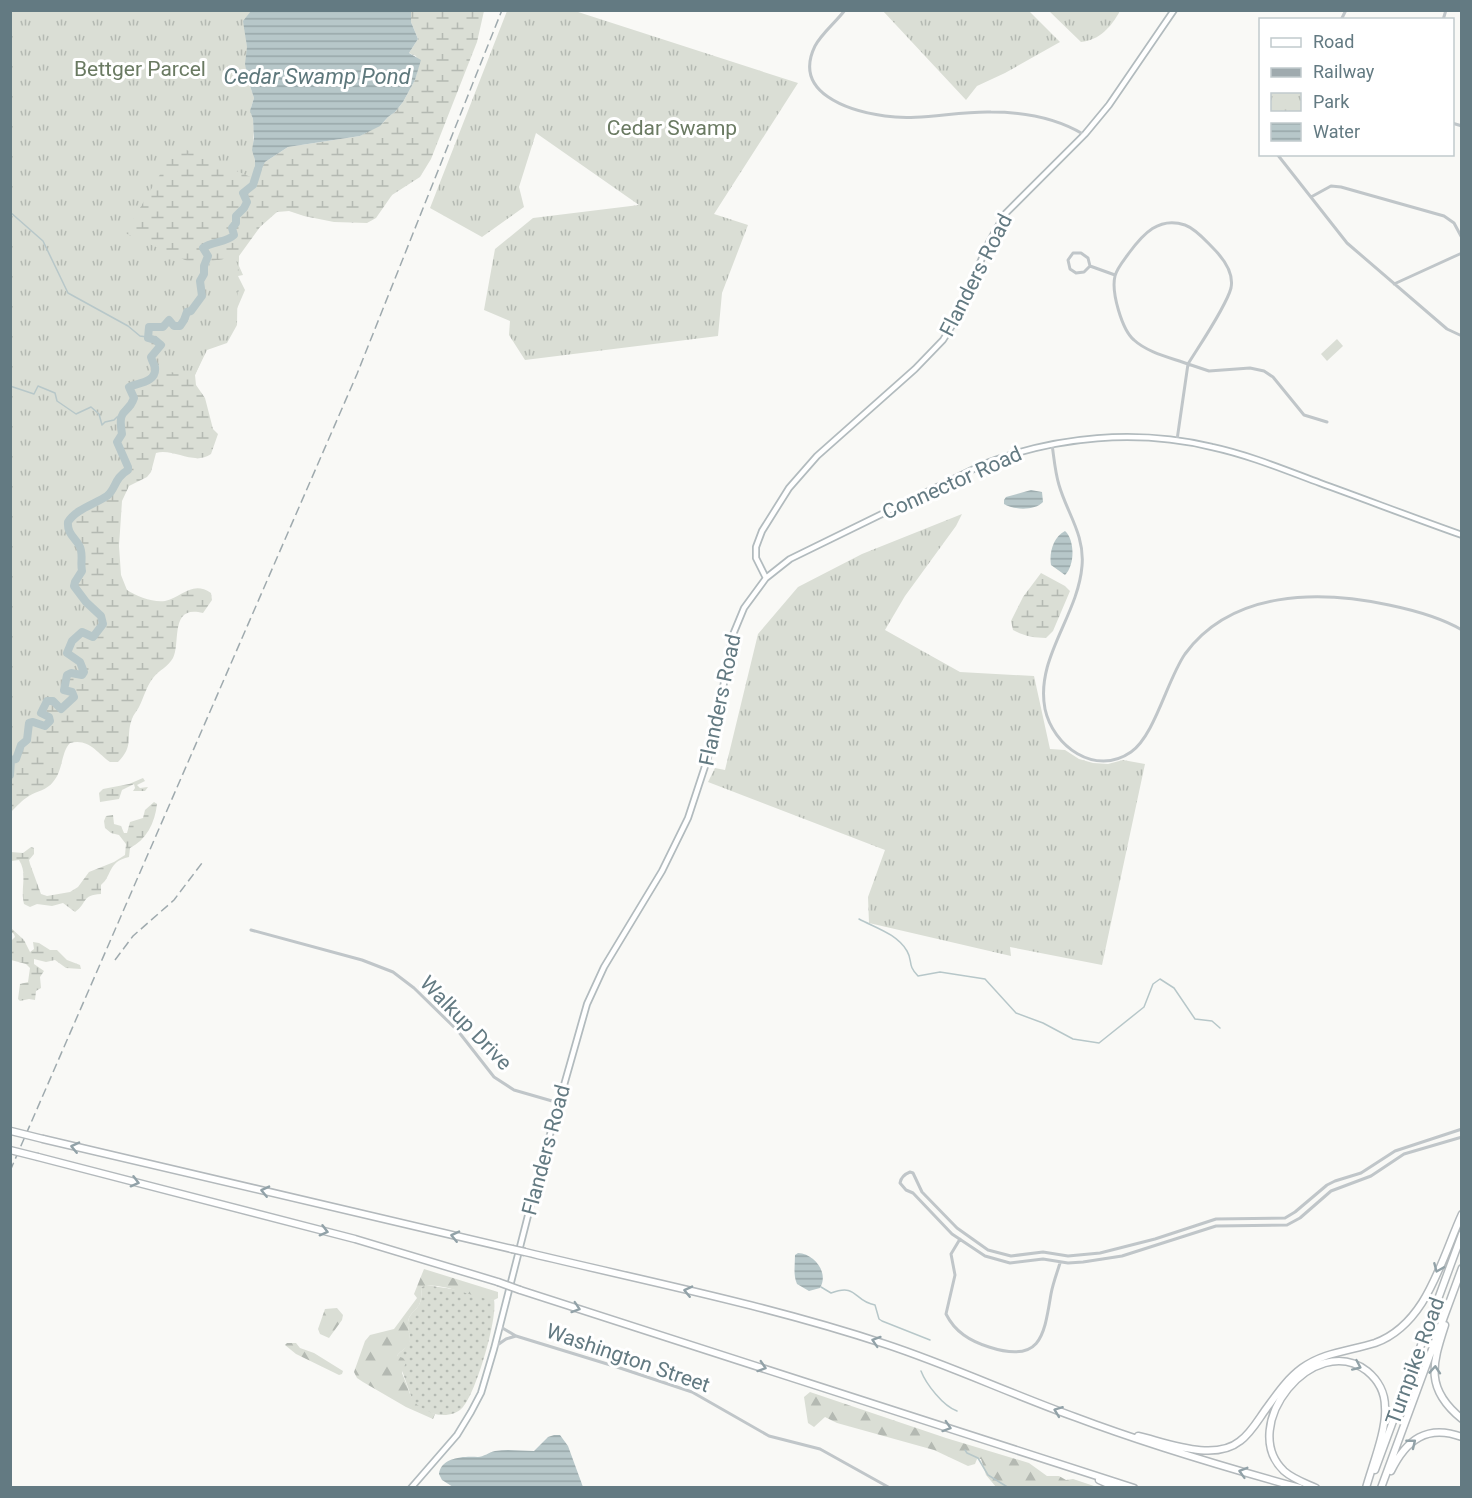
<svg xmlns="http://www.w3.org/2000/svg" width="1472" height="1498" viewBox="0 0 1472 1498" font-family="Roboto,sans-serif">
	<style>
		.grass { fill: url(#grass-dots) }
		.forest { fill: url(#forest-firs) }
		.wetland { fill: url(#wetland-marsh) }
		.park { fill: url(#park-tufts) }
		.pitch { fill: #daded5 }
		.water { fill: url(#water-rules) }
		.lines { fill: none; stroke-linecap: round; stroke-linejoin: round }
		.stream { stroke: #b7c7c9; stroke-width: 1.5 }
		.river { stroke: #b7c7c9; stroke-width: 8 }
		.secondary-casing { stroke: #b2bbbe; stroke-width: 8 }
		.highway-casing { stroke: #b3b9bc; stroke-width: 9 }
		.street { stroke: #c0c6c9; stroke-width: 3 }
		.secondary { stroke: #fff; stroke-width: 4.5 }
		.highway { stroke: #fff; stroke-width: 6 }
		.rail { stroke: #9faaae; stroke-width: 1.5; stroke-dasharray: 9 4.5; stroke-linecap: butt }
		.highway-bridge-casing { stroke: #b3b9bc; stroke-width: 9; stroke-linecap: butt }
		.highway-bridge { stroke: #fff; stroke-width: 6 }
		.oneway { stroke: #92a2a8 }
		.labels { text-anchor: middle; stroke-width: 6; stroke-linejoin: round; paint-order: stroke }
		.park-label { font-size: 21px; fill: #6a7a62; stroke: #fff }
		.street-label { font-size: 21px; fill: #637a82; stroke: #fff }
		.water-label { font-size: 22px; font-style: italic; fill: #5e787c; stroke: #fff }
	</style>
	<defs>
		<pattern id="grass-dots" width="8" height="8" patternUnits="userSpaceOnUse" patternTransform="scale(1.5)"><rect width="8" height="8" fill="#daded5"/><path d="M2 2h.1M6 6h.1" fill="none" stroke="#b4b9b2" stroke-width="1.8" stroke-linecap="round"/></pattern>
		<pattern id="forest-firs" width="22" height="20" patternUnits="userSpaceOnUse" patternTransform="scale(1.5)"><rect width="22" height="20" fill="#daded5"/><path d="M5 1l3.5 6h-7zM16 11l3.5 6h-7z" fill="#b4b9b2"/></pattern>
		<pattern id="wetland-marsh" width="20" height="14" patternUnits="userSpaceOnUse" patternTransform="scale(1.5)"><rect width="20" height="14" fill="#daded5"/><path d="M1 5h8M5 5V1M11 12h8M15 12V8" fill="none" stroke="#b4b9b2"/></pattern>
		<pattern id="park-tufts" width="24" height="20" patternUnits="userSpaceOnUse" patternTransform="scale(1.5)"><rect width="24" height="20" fill="#daded5"/><path d="M3 7l-1-3M5 7V3M7 7l1-3M15 17l-1-3M17 17v-4M19 17l1-3" fill="none" stroke="#b4b9b2"/></pattern>
		<pattern id="water-rules" width="6" height="5" patternUnits="userSpaceOnUse" patternTransform="scale(1.5)"><rect width="6" height="5" fill="#b7c7c9"/><path d="M0 2.5h6" fill="none" stroke="#98a7a9"/></pattern>
	</defs>
	<rect width="100%" height="100%" fill="#f9f9f6"/>
	<path class="grass" d="M426,1285L458,1290L494,1300C498,1318 476,1393 463,1407C451,1421 424,1415 413,1402L397,1356C400,1351 404,1350 407,1346C413,1340 407,1330 408,1322C410,1308 424,1312 421,1287Z"/>
	<path class="forest" d="M424,1269L498,1292V1298L494,1300C475,1298 437,1280 421,1287C424,1312 410,1308 408,1322C407,1330 413,1339 408,1346C404,1350 400,1351 397,1356L403,1358L406,1362L402,1373C412,1396 409,1405 435,1414L433,1419L406,1407L363,1382L357,1378L354,1372L365,1341L370,1335L394,1329L417,1298L414,1294Z
		M337,1308L343,1315L342,1320L329,1338L320,1334L318,1329L325,1309Z
		M287,1343H296L300,1348L314,1353L343,1371L342,1374L339,1375L296,1354L285,1345Z
		M810,1392L946,1438L1029,1463L1047,1476H1059L1066,1480L1073,1479L1097,1487H996L986,1475L981,1459H977L975,1464L968,1466L934,1450L837,1423L825,1417L814,1427L808,1423L804,1397Z"/>
	<path class="wetland" d="M11,11H251L246,38L256,176L265,162L288,147L360,136L383,123L388,117L395,112L403,102L415,80L419,65L416,56L409,53L418,39L411,22V11H484L477,42L431,159L420,177L392,195L376,218L367,223L334,222L304,216L289,211L277,212L260,227L239,256V266L243,275L238,276L245,290L236,311L207,348L195,375L196,385L205,398L213,429L218,434L211,454C194,466 174,448 156,453L151,472L147,477L129,486L122,501L119,546L121,575L127,590C136,596 154,603 165,601C181,598 192,580 211,593L212,600L203,613C169,604 181,643 173,658C168,667 159,670 153,678C146,687 144,697 139,707C137,711 133,715 132,719C125,737 135,745 118,762H110C97,753 89,738 70,743C61,752 63,771 53,782C47,790 37,791 29,796C22,800 16,807 11,812Z
		M1041,573L1065,586L1070,591L1053,631L1046,638C1034,638 1024,636 1013,630L1011,621L1023,597Z
		M143,778L145,781L137,785L140,788L148,787L145,791H133L135,788L134,784L122,790L119,799L100,802L99,793L103,789L129,784Z
		M154,802L157,804C155,823 146,840 130,848L129,857C107,862 113,875 101,885V894C81,895 88,903 75,912L63,903L52,906L37,904L30,907L24,904C20,888 28,874 19,860L11,861V852L23,853L31,847L34,848V854L29,860L30,864L41,894L47,896L70,892L78,887L89,872L114,862L125,855L126,844L119,835L111,833L105,828L104,821L106,816L113,815L114,824L121,826L124,833H127L130,822L143,818L145,810Z
		M11,928L24,940L30,952L34,949L33,942L39,943L50,950H57L67,960L80,965L81,969L66,968L55,960L46,962L34,959V964L44,971L40,977L41,988L36,991L35,1000L29,999L20,1001L18,999L20,984L28,982L30,968L26,964L11,960V941L15,937L14,934L11,932Z"/>
	<path class="park" d="M10,11H251L243,21L247,47L248,80L254,98L250,111L253,119L254,131L252,150L255,162L253,178L177,146L125,233L205,269C198,280 203,283 200,293C197,304 187,318 178,326L168,321L154,325L147,336L148,345L155,350L151,359L152,376C145,387 136,383 129,390L132,404L121,417L122,434L117,442L128,467V470C114,478 116,489 107,496C95,505 77,509 68,522C67,533 74,537 79,545C84,554 80,562 82,571L75,582L74,586L86,602L101,616L103,624L93,637L82,632L72,641L67,653L80,662L84,672L82,675L71,673L67,675L64,690L72,692L74,698L61,709L53,701H47L41,713L49,717L50,721L45,726L33,722L29,723L27,740L21,745L16,759L11,761V775Z
		M507,11H575L798,83L714,214L748,225L722,293L718,336L525,360L509,335L510,321L484,310L495,249L533,218L639,205L536,133L519,187L524,207L482,237L430,208Z
		M883,11H1029L1060,42L1005,73L977,86L966,100Z
		M1049,11H1120C1111,27 1100,40 1081,42Z
		M227,257L238,262L237,325L227,343L207,350L194,377L157,369C162,355 168,348 153,339V332L155,330L164,332L173,328L179,329C191,322 195,306 205,297L203,282C210,275 205,265 213,261C218,259 222,261 227,257Z
		M962,514L956,526L905,596L885,630L960,672L1034,676L1050,749L1065,750L1079,759L1093,763L1108,764L1123,760L1145,764L1102,965L1010,947L1011,956L869,923L868,897L885,850L708,782L715,768L725,770L758,634L798,587L862,554Z"/>
	<path class="pitch" d="M1337,339L1343,346L1327,361L1321,354Z"/>
	<path class="water" d="M251,11H411V22L418,39L409,53L421,60L415,80L403,102L395,112L388,117L380,126L360,136L288,147L265,162L259,175L255,176V160L252,150L254,138L253,119L250,111L254,98L248,80L245,64L247,47L243,21Z
		M1031,490L1042,492L1043,502C1035,511 1013,510 1004,504V500L1006,497Z
		M1065,531C1075,540 1075,565 1065,575L1051,565C1049,553 1053,537 1065,531Z
		M798,1253C815,1254 829,1273 820,1288L809,1291L797,1284C793,1275 795,1265 795,1255Z
		M554,1435H560L568,1446L583,1487H453L442,1480L439,1474C441,1457 464,1456 478,1457C483,1457 490,1452 495,1451C508,1449 521,1451 534,1451L548,1437Z"/>
	<g class="lines">
		<path class="stream" d="M10,212L43,241L68,293L128,326L140,336L147,337
			M10,386L34,394L38,386L55,393L57,401L76,414L91,407L99,414L102,425L105,422L114,420L117,417H121
			M859,919C876,928 897,934 907,951C913,961 907,965 918,976L940,972L985,979L1016,1013L1043,1023L1073,1039L1099,1043L1144,1007L1153,984L1160,979L1174,988L1195,1019L1212,1021L1220,1028
			M821,1287L831,1293C858,1283 853,1301 875,1305L879,1319L882,1321L930,1340
			M921,1371C926,1384 943,1406 957,1411
			M965,1450L967,1453L978,1458L988,1475L1009,1488"/>
		<path class="river" d="M10,775L11,760L16,759L21,745L27,740L29,723L33,722L45,726L50,721L49,717L41,713L47,701H53L61,709L74,697L72,692L64,690L67,675L71,673L82,675L84,672L80,662L67,653L72,641L82,632L93,637L103,624L101,616L86,602L74,586L75,582L82,571C80,562 84,553 79,545C74,537 67,533 68,522C76,509 95,504 107,496C116,489 114,478 128,470V467L117,442L122,434C117,406 128,416 134,398L129,387C137,383 157,383 155,367C154,364 152,361 151,357L161,345L155,340L148,338L149,327H163L169,320L174,326H180L184,320L187,312L191,311L202,296L200,281L204,274V266L208,256L203,248C212,241 226,243 234,235L232,228L236,223V216L244,208L247,202L243,193L253,185L258,169"/>
		<defs>
			<path id="secondary" d="M766,578L790,559L984,464C1057,436 1137,429 1212,447C1249,455 1285,470 1320,483C1367,500 1414,518 1462,535
				M411,1488L457,1435L471,1412L481,1393L494,1349L536,1184L587,1004L604,967L662,871L688,818L714,739L732,637L744,608L766,578L756,558V547L762,531L789,488L817,456L915,369L943,340L958,316L987,246L1005,214L1085,134L1109,105L1174,10"/>
			<path id="highway" d="M43,1139L512,1249
				M38,1157L355,1239L498,1282
				M525,1252C645,1281 767,1305 885,1344C949,1365 1011,1394 1075,1417C1149,1445 1224,1467 1300,1488
				M520,1290L1134,1488
				M1445,1325C1432,1365 1425,1389 1462,1419
				M1138,1436C1168,1443 1214,1462 1240,1441C1251,1433 1258,1420 1266,1409C1277,1394 1287,1379 1302,1368C1324,1352 1350,1351 1375,1343C1427,1324 1441,1260 1462,1214
				M1375,1470L1462,1234
				M1391,1471C1406,1440 1427,1424 1462,1437
				M1099,1480L1117,1488
				M1316,1488C1305,1483 1293,1479 1284,1471C1237,1426 1314,1330 1367,1371C1378,1380 1385,1393 1385,1407C1387,1429 1372,1466 1366,1488
				M1381,1488L1462,1268"/>
		</defs>
		<use href="#secondary" class="secondary-casing"/>
		<use href="#highway" class="highway-casing"/>
		<path class="street" d="M845,10C836,22 822,33 815,46C792,93 849,111 885,116C920,121 956,111 991,112C1022,112 1056,118 1083,134
			M1341,20L1346,10
			M1443,20L1446,10
			M1452,123L1462,126
			M1277,154L1347,243L1447,329L1462,336
			M1311,197L1331,186L1341,187L1444,216L1454,223L1462,238
			M1090,266L1084,272L1076,273L1070,269L1068,260L1073,253H1081L1088,258L1090,266L1115,275
			M1394,284L1462,253
			M1177,440L1188,364C1172,358 1148,353 1134,340C1122,330 1111,292 1115,276C1117,268 1124,260 1129,253C1143,234 1159,216 1185,225C1196,229 1205,240 1213,248C1224,259 1234,273 1231,288C1226,307 1199,346 1188,364L1209,371L1250,368L1264,371L1273,377L1304,415L1327,422
			M1052,444C1054,458 1055,472 1059,485C1067,513 1085,535 1082,566C1078,616 1035,658 1045,709C1053,746 1095,777 1131,752C1155,735 1167,680 1185,654C1232,590 1319,590 1389,605C1413,610 1440,617 1462,630
			M251,930L362,960L393,972L414,988L458,1031L494,1077L514,1090L559,1103
			M1462,1129L1395,1151L1361,1173L1335,1181L1327,1185L1295,1212L1285,1218L1216,1219L1155,1239L1100,1253L1068,1256L1043,1252L1011,1256L988,1250L957,1228L922,1192L913,1173L910,1172C905,1174 901,1177 900,1183L906,1190L913,1193L952,1234L985,1256L1010,1263L1043,1259L1068,1263L1083,1262L1122,1256L1216,1226L1287,1225L1300,1218L1331,1191L1371,1176L1404,1154L1462,1137
			M960,1239L951,1254L955,1275L946,1314C955,1332 970,1341 989,1347C1041,1364 1044,1336 1051,1294C1053,1283 1057,1273 1060,1263
			M499,1326L516,1336L617,1367L692,1392L769,1436L820,1449L890,1488
			M496,1346L506,1339L516,1336"/>
		<use href="#secondary" class="secondary"/>
		<use href="#highway" class="highway"/>
		<path class="rail" d="M115,960L133,936L174,900L202,863
			M10,1171L357,374L502,10"/>
		<defs>
			<path id="highway-bridge" d="M11,1131L43,1139
				M10,1150L38,1157
				M512,1249L525,1252
				M498,1282L520,1290"/>
		</defs>
		<use href="#highway-bridge" class="highway-bridge-casing"/>
		<use href="#highway-bridge" class="highway-bridge"/>
	</g>
	<defs><path id="oneway-chevron" d="M-2-3.5L2.5 0L-2 3.5" fill="none" stroke-width="1.6" stroke-linecap="round" stroke-linejoin="round" transform="scale(1.5)"/></defs>
	<g class="oneway">
		<use href="#oneway-chevron" transform="translate(75 1147) rotate(-167)"/>
		<use href="#oneway-chevron" transform="translate(135 1182) rotate(15)"/>
		<use href="#oneway-chevron" transform="translate(265 1191) rotate(-167)"/>
		<use href="#oneway-chevron" transform="translate(324 1231) rotate(15)"/>
		<use href="#oneway-chevron" transform="translate(455 1236) rotate(-167)"/>
		<use href="#oneway-chevron" transform="translate(1438 1268) rotate(113)"/>
		<use href="#oneway-chevron" transform="translate(688 1291) rotate(-167)"/>
		<use href="#oneway-chevron" transform="translate(576 1308) rotate(18)"/>
		<use href="#oneway-chevron" transform="translate(876 1341) rotate(-162)"/>
		<use href="#oneway-chevron" transform="translate(1357 1366) rotate(24)"/>
		<use href="#oneway-chevron" transform="translate(762 1367) rotate(18)"/>
		<use href="#oneway-chevron" transform="translate(1435 1370) rotate(-86)"/>
		<use href="#oneway-chevron" transform="translate(1058 1411) rotate(-159)"/>
		<use href="#oneway-chevron" transform="translate(947 1427) rotate(18)"/>
		<use href="#oneway-chevron" transform="translate(1412 1443) rotate(-39)"/>
		<use href="#oneway-chevron" transform="translate(1243 1472) rotate(-164)"/>
	</g>
	<g class="labels">
		<g class="park-label">
			<text x="140" y="76">Bettger Parcel</text>
			<text x="672" y="135">Cedar Swamp</text>
		</g>
		<g class="street-label">
			<text transform="translate(976 275) rotate(-63)" y="7">Flanders Road</text>
			<text transform="translate(952 483) rotate(-24)" y="7">Connector Road</text>
			<text transform="translate(720 700) rotate(-78)" y="7">Flanders Road</text>
			<text transform="translate(466 1023) rotate(46)" y="7">Walkup Drive</text>
			<text transform="translate(546 1150) rotate(-75)" y="7">Flanders Road</text>
			<text transform="translate(628 1358) rotate(19)" y="7">Washington Street</text>
			<text transform="translate(1415 1361) rotate(-70)" y="7">Turnpike Road</text>
		</g>
		<g class="water-label">
			<text x="317" y="84">Cedar Swamp Pond</text>
		</g>
	</g>
	<rect width="1472" height="1498" fill="none" stroke="#637a82" stroke-width="24"/>
	<rect x="1259" y="18" width="195" height="138" fill="#ffffff" stroke="#c1cacd" stroke-width="1.5"/>
	<rect x="1271" y="38" width="30" height="9" fill="#ffffff" stroke="#c1cacd" stroke-width="1.5"/>
	<text x="1313" y="48" font-size="18" fill="#637a82">Road</text>
	<rect x="1271" y="68" width="30" height="9" fill="#9faaae" stroke="#c1cacd" stroke-width="1.5"/>
	<text x="1313" y="78" font-size="18" fill="#637a82">Railway</text>
	<rect x="1271" y="93" width="30" height="18" fill="url(#park-tufts)" stroke="#c1cacd" stroke-width="1.5"/>
	<text x="1313" y="108" font-size="18" fill="#637a82">Park</text>
	<rect x="1271" y="123" width="30" height="18" fill="url(#water-rules)" stroke="#c1cacd" stroke-width="1.5"/>
	<text x="1313" y="138" font-size="18" fill="#637a82">Water</text>
</svg>
